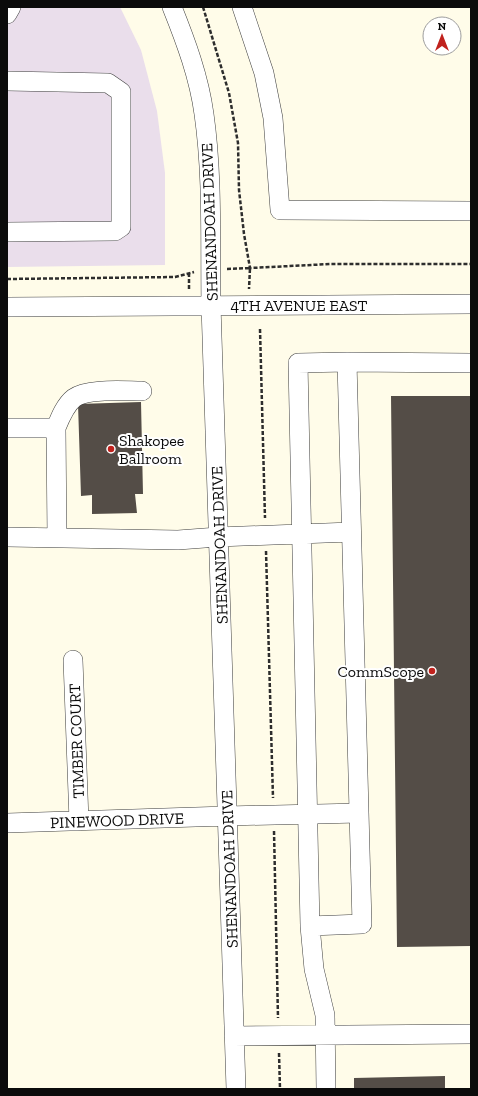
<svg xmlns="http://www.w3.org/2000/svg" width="478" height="1096" viewBox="0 0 478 1096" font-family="'Zilla Slab',serif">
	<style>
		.industrial { fill: #eadeeb }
		.building { fill: #544d47 }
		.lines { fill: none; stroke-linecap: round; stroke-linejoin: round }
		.minor-casing { stroke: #3e3e3e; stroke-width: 20 }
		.path { stroke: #2d2d2d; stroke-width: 2.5; stroke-dasharray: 4 2; stroke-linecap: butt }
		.minor { stroke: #fff; stroke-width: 19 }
		.poi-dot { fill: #c0221d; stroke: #fff; stroke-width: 1.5 }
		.labels { text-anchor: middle; stroke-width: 4; stroke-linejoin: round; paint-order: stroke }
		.street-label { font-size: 16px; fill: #0b0b0b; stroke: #fff }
		.poi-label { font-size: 16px; fill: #0b0b0b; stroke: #fff; text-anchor: start }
	</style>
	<rect width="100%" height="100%" fill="#fffce9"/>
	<path class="industrial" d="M7,7H120L141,50L157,111L165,173V265L7,267Z"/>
	<path class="building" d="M391,396H471V946L397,947Z
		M141,402L143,494H135L137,513L92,514V495L81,496L78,404Z
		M445,1076V1089H354V1078Z"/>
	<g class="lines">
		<defs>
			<path id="minor" d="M172,7C186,42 199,77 204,114C213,177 210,242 211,305L236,1089
				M242,7L264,73L273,118L280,210L471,211
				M7,14L11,7
				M7,81L108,83L121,92V227L115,231L7,232
				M7,307L471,304
				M347,362L362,924L310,926L298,363Z
				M347,362L471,363
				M7,428H56C60,418 65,405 74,398C87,388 124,391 142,391
				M56,428L57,538
				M7,537L178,540L218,537L351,532
				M73,660L79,821
				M7,823L227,816L359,813
				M310,926L314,969L325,1015L326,1089
				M234,1036L471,1034"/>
		</defs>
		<use href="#minor" class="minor-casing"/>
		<path class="path" d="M203,7L229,93L238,143L239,190L244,234L250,268L331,264H471
			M227,269L250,268L249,289
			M189,273V290
			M7,279L175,277L194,272
			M260,329L265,518
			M266,551L273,798
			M274,831L278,1018
			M279,1053L280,1089"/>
		<use href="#minor" class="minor"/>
	</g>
	<g class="poi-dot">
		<circle cx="111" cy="449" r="4"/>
		<circle cx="432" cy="671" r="4"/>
	</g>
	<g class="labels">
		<g class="street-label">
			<text transform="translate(209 222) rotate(-92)" y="6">SHENANDOAH DRIVE</text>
			<text x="299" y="311">4TH AVENUE EAST</text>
			<text transform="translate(219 545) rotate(-92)" y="6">SHENANDOAH DRIVE</text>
			<text transform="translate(76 741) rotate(-92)" y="6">TIMBER COURT</text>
			<text transform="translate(117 820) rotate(-2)" y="6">PINEWOOD DRIVE</text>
			<text transform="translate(229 869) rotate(-92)" y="6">SHENANDOAH DRIVE</text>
		</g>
		<g class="poi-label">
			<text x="119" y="446">Shakopee<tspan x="119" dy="18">Ballroom</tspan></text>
			<text x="424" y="677" text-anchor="end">CommScope</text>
		</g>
	</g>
	<rect width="478" height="1096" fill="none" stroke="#0b0b0b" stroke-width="16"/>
	<g transform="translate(442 36)"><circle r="19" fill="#ffffff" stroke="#9d9d9d"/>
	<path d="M0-3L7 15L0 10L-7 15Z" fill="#c0221d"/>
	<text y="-6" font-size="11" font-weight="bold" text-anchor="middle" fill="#0b0b0b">N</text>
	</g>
</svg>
